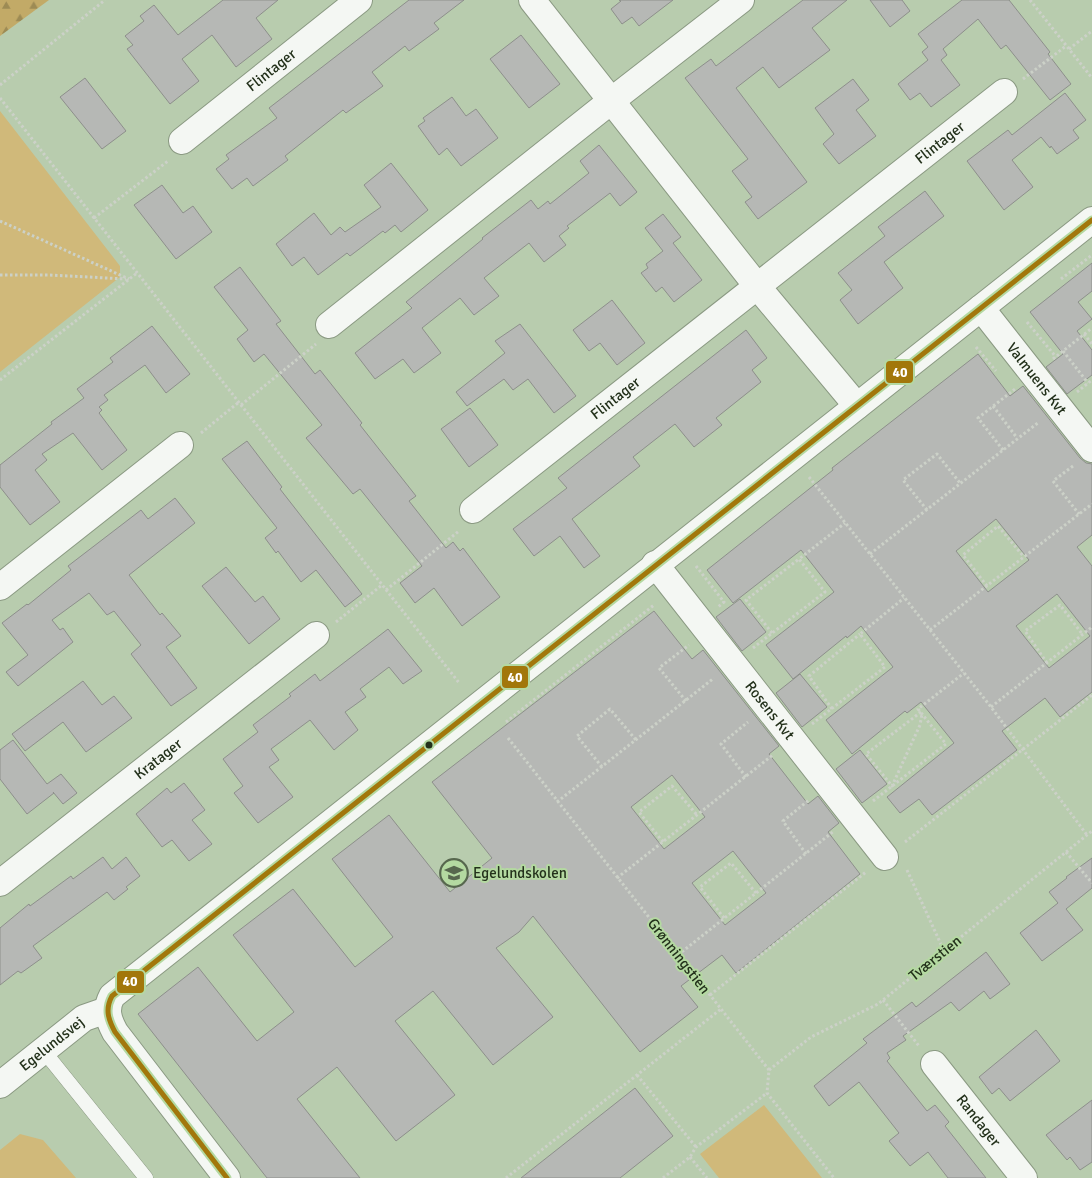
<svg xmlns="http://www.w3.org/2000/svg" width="1092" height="1178" viewBox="0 0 1092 1178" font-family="Signika,sans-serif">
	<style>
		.green { fill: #d0b97a }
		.forest { fill: url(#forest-firs) }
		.building { fill: #b6b8b5; stroke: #8d8f8b; fill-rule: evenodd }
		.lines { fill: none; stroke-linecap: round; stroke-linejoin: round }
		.service-casing { stroke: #8a9982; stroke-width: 15 }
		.minor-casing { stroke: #8a9982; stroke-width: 28 }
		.path { stroke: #ccd1c8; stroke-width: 3; stroke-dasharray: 2.5 2.5; stroke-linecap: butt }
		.service { stroke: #f4f7f3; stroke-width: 14 }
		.minor { stroke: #f4f7f3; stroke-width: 26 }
		.bus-1-casing { stroke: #b4d9a1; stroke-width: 9 }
		.bus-1 { stroke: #a2770b; stroke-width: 5 }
		.bus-dot { fill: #23311b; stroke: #b4d9a1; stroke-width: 2 }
		.labels { text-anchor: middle; stroke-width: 4; stroke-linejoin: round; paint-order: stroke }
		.street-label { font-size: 15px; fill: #23311b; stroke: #b4d9a1 }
		.poi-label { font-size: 15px; fill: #23311b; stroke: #b4d9a1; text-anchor: start }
		.line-badge { stroke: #b4d9a1; stroke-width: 2 }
		.badge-label { font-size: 14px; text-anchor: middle; font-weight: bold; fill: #fff }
	</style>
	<defs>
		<pattern id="forest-firs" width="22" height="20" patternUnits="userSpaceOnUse" patternTransform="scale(1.25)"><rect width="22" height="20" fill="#c2aa67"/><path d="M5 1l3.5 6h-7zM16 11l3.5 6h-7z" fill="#9d8b54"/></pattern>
	</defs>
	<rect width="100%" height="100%" fill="#b8ccae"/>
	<path class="green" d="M0,111L120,266V277L0,372Z
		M764,1105L822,1178H719L700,1154Z
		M20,1134L43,1140L76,1178H0V1150Z"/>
	<path class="forest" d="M0,0H49L0,36Z"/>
	<path class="building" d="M223,0H278L256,18L272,39L236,67L212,35L182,59L199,81L170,104L127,49L133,45L125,36L144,21L140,16L154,5L178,35Z
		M409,0H464L434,23L439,29L409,51L405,46L372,72L383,86L346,113L343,110L285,156L288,160L253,186L247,178L232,189L216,169L229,159L226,155L277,118L269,108Z
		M619,0H673L639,26L632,17L622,24L611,9L621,1Z
		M803,0H847L812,28L830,50L779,88L763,67L736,88L807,182L758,219L745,202L752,197L732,171L748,159L685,78L711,59L716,66Z
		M870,0H902L910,11L890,27Z
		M962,0H1009L1050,52L1048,54L1071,84L1050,100L1006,45L1001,49L978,19L943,49L947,55L941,60L960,85L931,107L920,93L910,100L898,84L928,60L922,52L928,47L918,34Z
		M521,35L560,84L529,108L490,59Z
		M85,78L126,131L102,149L60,97Z
		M853,79L869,100L856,110L876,136L839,164L823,144L834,134L815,108Z
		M1065,93L1086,120L1073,130L1079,138L1057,154L1051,146L1050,148L1041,137L1012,160L1033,187L1004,210L967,161L1008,130L1012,135Z
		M452,97L466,116L476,109L498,138L461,166L447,148L439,155L418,126L425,121L423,118Z
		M599,145L637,192L620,206L610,193L567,226L569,228L559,236L566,245L544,262L529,243L484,278L499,296L474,315L460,298L422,328L441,353L414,373L403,359L375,379L355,353L412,308L406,302L483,239L482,238L531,200L538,209L548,201L550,204L589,173L580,161Z
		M391,163L428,210L401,232L395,225L385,233L383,231L350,256L347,253L318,275L304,257L292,266L276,244L314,213L331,235L340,227L345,232L381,207L364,185Z
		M162,185L183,213L193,206L212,232L176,259L134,205Z
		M925,191L944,216L884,262L903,288L858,324L840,300L852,290L838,273L885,236L878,227Z
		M663,214L681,237L673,243L702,280L674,302L662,287L656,292L641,273L648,268L646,264L663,251L645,228Z
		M1092,263V291L1078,302L1092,319L1077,331L1092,350V375L1067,394L1046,367L1063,354L1030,312Z
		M240,267L281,321L276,324L315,374L320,370L362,423L360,425L416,496L409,501L446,548L453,542L460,551L463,548L500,597L462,626L434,588L415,603L400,583L422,566L360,489L353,494L306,438L322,425L264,354L254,362L237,339L248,330L214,287Z
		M612,300L645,343L617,365L600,343L589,351L573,330Z
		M520,324L576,396L554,413L528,379L513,390L504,379L467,406L456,392L505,353L495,341Z
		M152,326L190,374L166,393L145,365L104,395L108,400L99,407L102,410L99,413L127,450L102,470L73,433L42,454L47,460L35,470L60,502L30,525L0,487V465L52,424L51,422L84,398L77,389L113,362L110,358Z
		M746,330L767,358L752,370L761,382L716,418L722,425L694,447L675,424L633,457L640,466L572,519L600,556L584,568L560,536L534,556L513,529L567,488L558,478Z
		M978,354L1010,396L1023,386L1080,458L1086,463L1092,464V535L1077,547L1092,566V692L1060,717L1045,698L1002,731L1017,750L932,815L919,799L900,813L887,797L954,743L921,702L907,713L905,711L852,754L826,720L893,667L861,626L847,638L846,636L793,679L766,645L834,592L801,550L733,603L707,570L833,470L832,468ZM996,519L1029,560L988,592L956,551ZM1057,594L1090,636L1049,668L1016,626Z
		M470,408L498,445L469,467L441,429Z
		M247,441L282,487L280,489L362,594L345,607L316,570L301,582L278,551L276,553L265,538L277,528L222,459Z
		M175,498L195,523L129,575L160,615L162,613L181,636L166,647L197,688L171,706L131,654L141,645L114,611L107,615L89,593L52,620L60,630L63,628L73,642L18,686L6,672L28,655L2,623L27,604L28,605L71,570L68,566L141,510L148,519Z
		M226,567L255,602L263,596L280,619L249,644L202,586Z
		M740,599L766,632L742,651L716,617Z
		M654,611L692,659L703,650L779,746L769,754L808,804L818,796L839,823L828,832L860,874L736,973L722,955L681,986L698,1007L640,1052L533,916L519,932L496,948L553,1017L493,1065L433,991L395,1021L455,1095L396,1141L337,1067L297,1099L360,1178H267L138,1014L198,967L257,1041L294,1012L233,935L293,889L355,967L393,937L332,859L389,815L450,892L492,858L432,782ZM672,775L705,817L664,849L631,807ZM733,851L766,893L725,925L692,883Z
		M388,629L422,671L403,684L389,667L360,689L366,697L345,712L358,730L334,750L310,720L271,749L279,760L269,767L293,797L258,823L234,793L243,786L223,759L258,732L253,725L291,696L289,694L315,674L320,681Z
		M800,674L827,707L802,727L776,693Z
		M83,681L102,705L114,696L132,718L86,752L63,722L25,751L12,734Z
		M13,740L47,784L61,774L77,793L63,804L53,792L54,793L27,814L0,779V750Z
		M860,750L887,784L862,803L836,769Z
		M184,783L205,810L192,820L212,844L189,861L172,840L162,847L136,814L167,788L171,793Z
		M103,857L112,869L126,857L140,876L126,887L128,889L114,900L107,892L33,946L42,958L21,973L18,971L0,985V928L29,904L30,906L71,876L73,879Z
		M1092,858V888L1066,909L1083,930L1042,961L1020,933L1058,903L1049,892L1067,878L1066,877Z
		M986,952L1010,984L990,999L984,991L959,1011L951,1002L903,1036L906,1040L887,1053L890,1058L887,1061L927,1111L935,1105L949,1122L945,1126L986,1178H948L928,1152L910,1166L889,1141L899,1133L859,1082L829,1106L814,1086L867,1043L863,1039L912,1002L916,1007Z
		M1036,1030L1060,1061L1010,1101L999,1088L992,1094L979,1077Z
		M635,1088L673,1136L620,1178H521Z
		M1092,1100V1162L1080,1170L1070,1157L1067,1160L1046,1135Z"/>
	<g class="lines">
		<defs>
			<path id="service" d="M43,1050L146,1178"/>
			<g id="minor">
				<path d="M532,0L757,286L857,406"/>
				<path id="s1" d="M182,141L359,0"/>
				<path id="s2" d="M981,308L1092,449"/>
				<path d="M329,325L611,101L741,0"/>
				<path id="s3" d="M473,510L1004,92"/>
				<path id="s4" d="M655,564L885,857"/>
				<path d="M0,587L180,445"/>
				<path id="s5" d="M0,883L316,635"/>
				<path id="s6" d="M934,1064L1024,1178"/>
				<path id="s7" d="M0,1085L84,1018L107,1010"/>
				<path d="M227,1178L115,1032C108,1019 105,1009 112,996L1092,220"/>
			</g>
		</defs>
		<use href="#service" class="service-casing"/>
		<use href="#minor" class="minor-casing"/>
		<path class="path" d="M1030,0L1092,78
			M1069,49L1092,31
			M1023,79L1066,46
			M0,85L105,0
			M0,98L460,684
			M94,218L168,161
			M0,221L129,279
			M0,275H50L126,279
			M1061,279L1092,255
			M1027,322L1056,357
			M1084,334L1092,344
			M976,347L996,371
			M1063,351L1088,383
			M1053,359L1092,328
			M0,380L137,273
			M1077,392L1092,380
			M241,405L316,344
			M993,406L1017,438
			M201,433L239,402
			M1003,450L978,418L1015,389
			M1073,466L1053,481L1079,514
			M809,477L991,707L1087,835
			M927,510L903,480L937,454L960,483
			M870,554L1039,422
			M696,566L724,602L718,607
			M987,586L963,555L998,526L1024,557
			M386,590L459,531
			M336,622L382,585
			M930,630L1092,504
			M772,633L746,600L799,559
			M753,648L825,592L799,559L845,523
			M1047,663L1025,631L1060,605L1083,635
			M686,701L659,668L689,645
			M991,707L1092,627
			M832,709L809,676L860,634
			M921,712L866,754L892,786L920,725L922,714
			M506,722L654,605
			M812,724L885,667L860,634L904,598
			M508,738L769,1070L767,1093L834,1178
			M602,767L577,736L610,709L636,740
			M746,777L721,744L748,722
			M873,801L946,744L918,709L964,673
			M557,802L714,678
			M663,842L639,812L672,786L697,815
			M905,842L1092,695
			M1066,852L1092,883
			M806,854L783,821L809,800
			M907,870L944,951
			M617,878L774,754
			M724,918L700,887L731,863L756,893
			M678,955L834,831
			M710,995L866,872
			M883,1000L919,1046
			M769,1070L811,1037L878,1004L1092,831
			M637,1075L696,1147
			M690,1157L707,1178
			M506,1178L721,1009
			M663,1178L690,1157L696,1147L767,1093"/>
		<use href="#service" class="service"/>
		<use href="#minor" class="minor"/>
		<defs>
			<path id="bus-1" d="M227,1178L115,1032C108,1019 105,1009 112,996L1092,220"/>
		</defs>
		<use href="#bus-1" class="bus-1-casing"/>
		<use href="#bus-1" class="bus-1"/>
	</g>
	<defs>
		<symbol id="school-ring" viewBox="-11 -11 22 22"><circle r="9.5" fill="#b4d9a1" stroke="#57674e" stroke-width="1.5"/><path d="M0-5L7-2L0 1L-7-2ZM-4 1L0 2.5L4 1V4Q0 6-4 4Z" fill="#57674e"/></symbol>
	</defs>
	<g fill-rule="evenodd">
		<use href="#school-ring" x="438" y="857" width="32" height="32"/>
	</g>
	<circle class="bus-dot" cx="429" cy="745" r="4.5"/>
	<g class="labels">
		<g class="street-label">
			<text dy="5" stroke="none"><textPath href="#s1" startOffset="114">Flintager</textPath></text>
			<text dy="5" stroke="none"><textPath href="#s3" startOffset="594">Flintager</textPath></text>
			<text dy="5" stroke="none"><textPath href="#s2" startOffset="90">Valmuens Kvt</textPath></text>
			<text dy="5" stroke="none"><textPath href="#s3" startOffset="181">Flintager</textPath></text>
			<text dy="5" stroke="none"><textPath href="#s4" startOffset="186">Rosens Kvt</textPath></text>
			<text dy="5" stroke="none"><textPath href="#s5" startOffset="201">Kratager</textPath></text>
			<text transform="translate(679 956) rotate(52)" y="5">Grønningstien</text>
			<text transform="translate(935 958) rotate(-39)" y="5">Tværstien</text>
			<text dy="5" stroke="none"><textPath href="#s7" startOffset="66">Egelundsvej</textPath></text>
			<text dy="5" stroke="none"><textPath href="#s6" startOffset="72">Randager</textPath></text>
		</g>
		<g class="poi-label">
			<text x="473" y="878">Egelundskolen</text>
		</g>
	</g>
	<g class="line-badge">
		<rect x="885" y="360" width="29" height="24" rx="5" fill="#a2770b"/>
		<rect x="501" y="665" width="28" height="24" rx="5" fill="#a2770b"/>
		<rect x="116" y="970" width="29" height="24" rx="5" fill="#a2770b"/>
	</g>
	<g class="badge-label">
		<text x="900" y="377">40</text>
		<text x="515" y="682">40</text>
		<text x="130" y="986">40</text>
	</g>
</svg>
